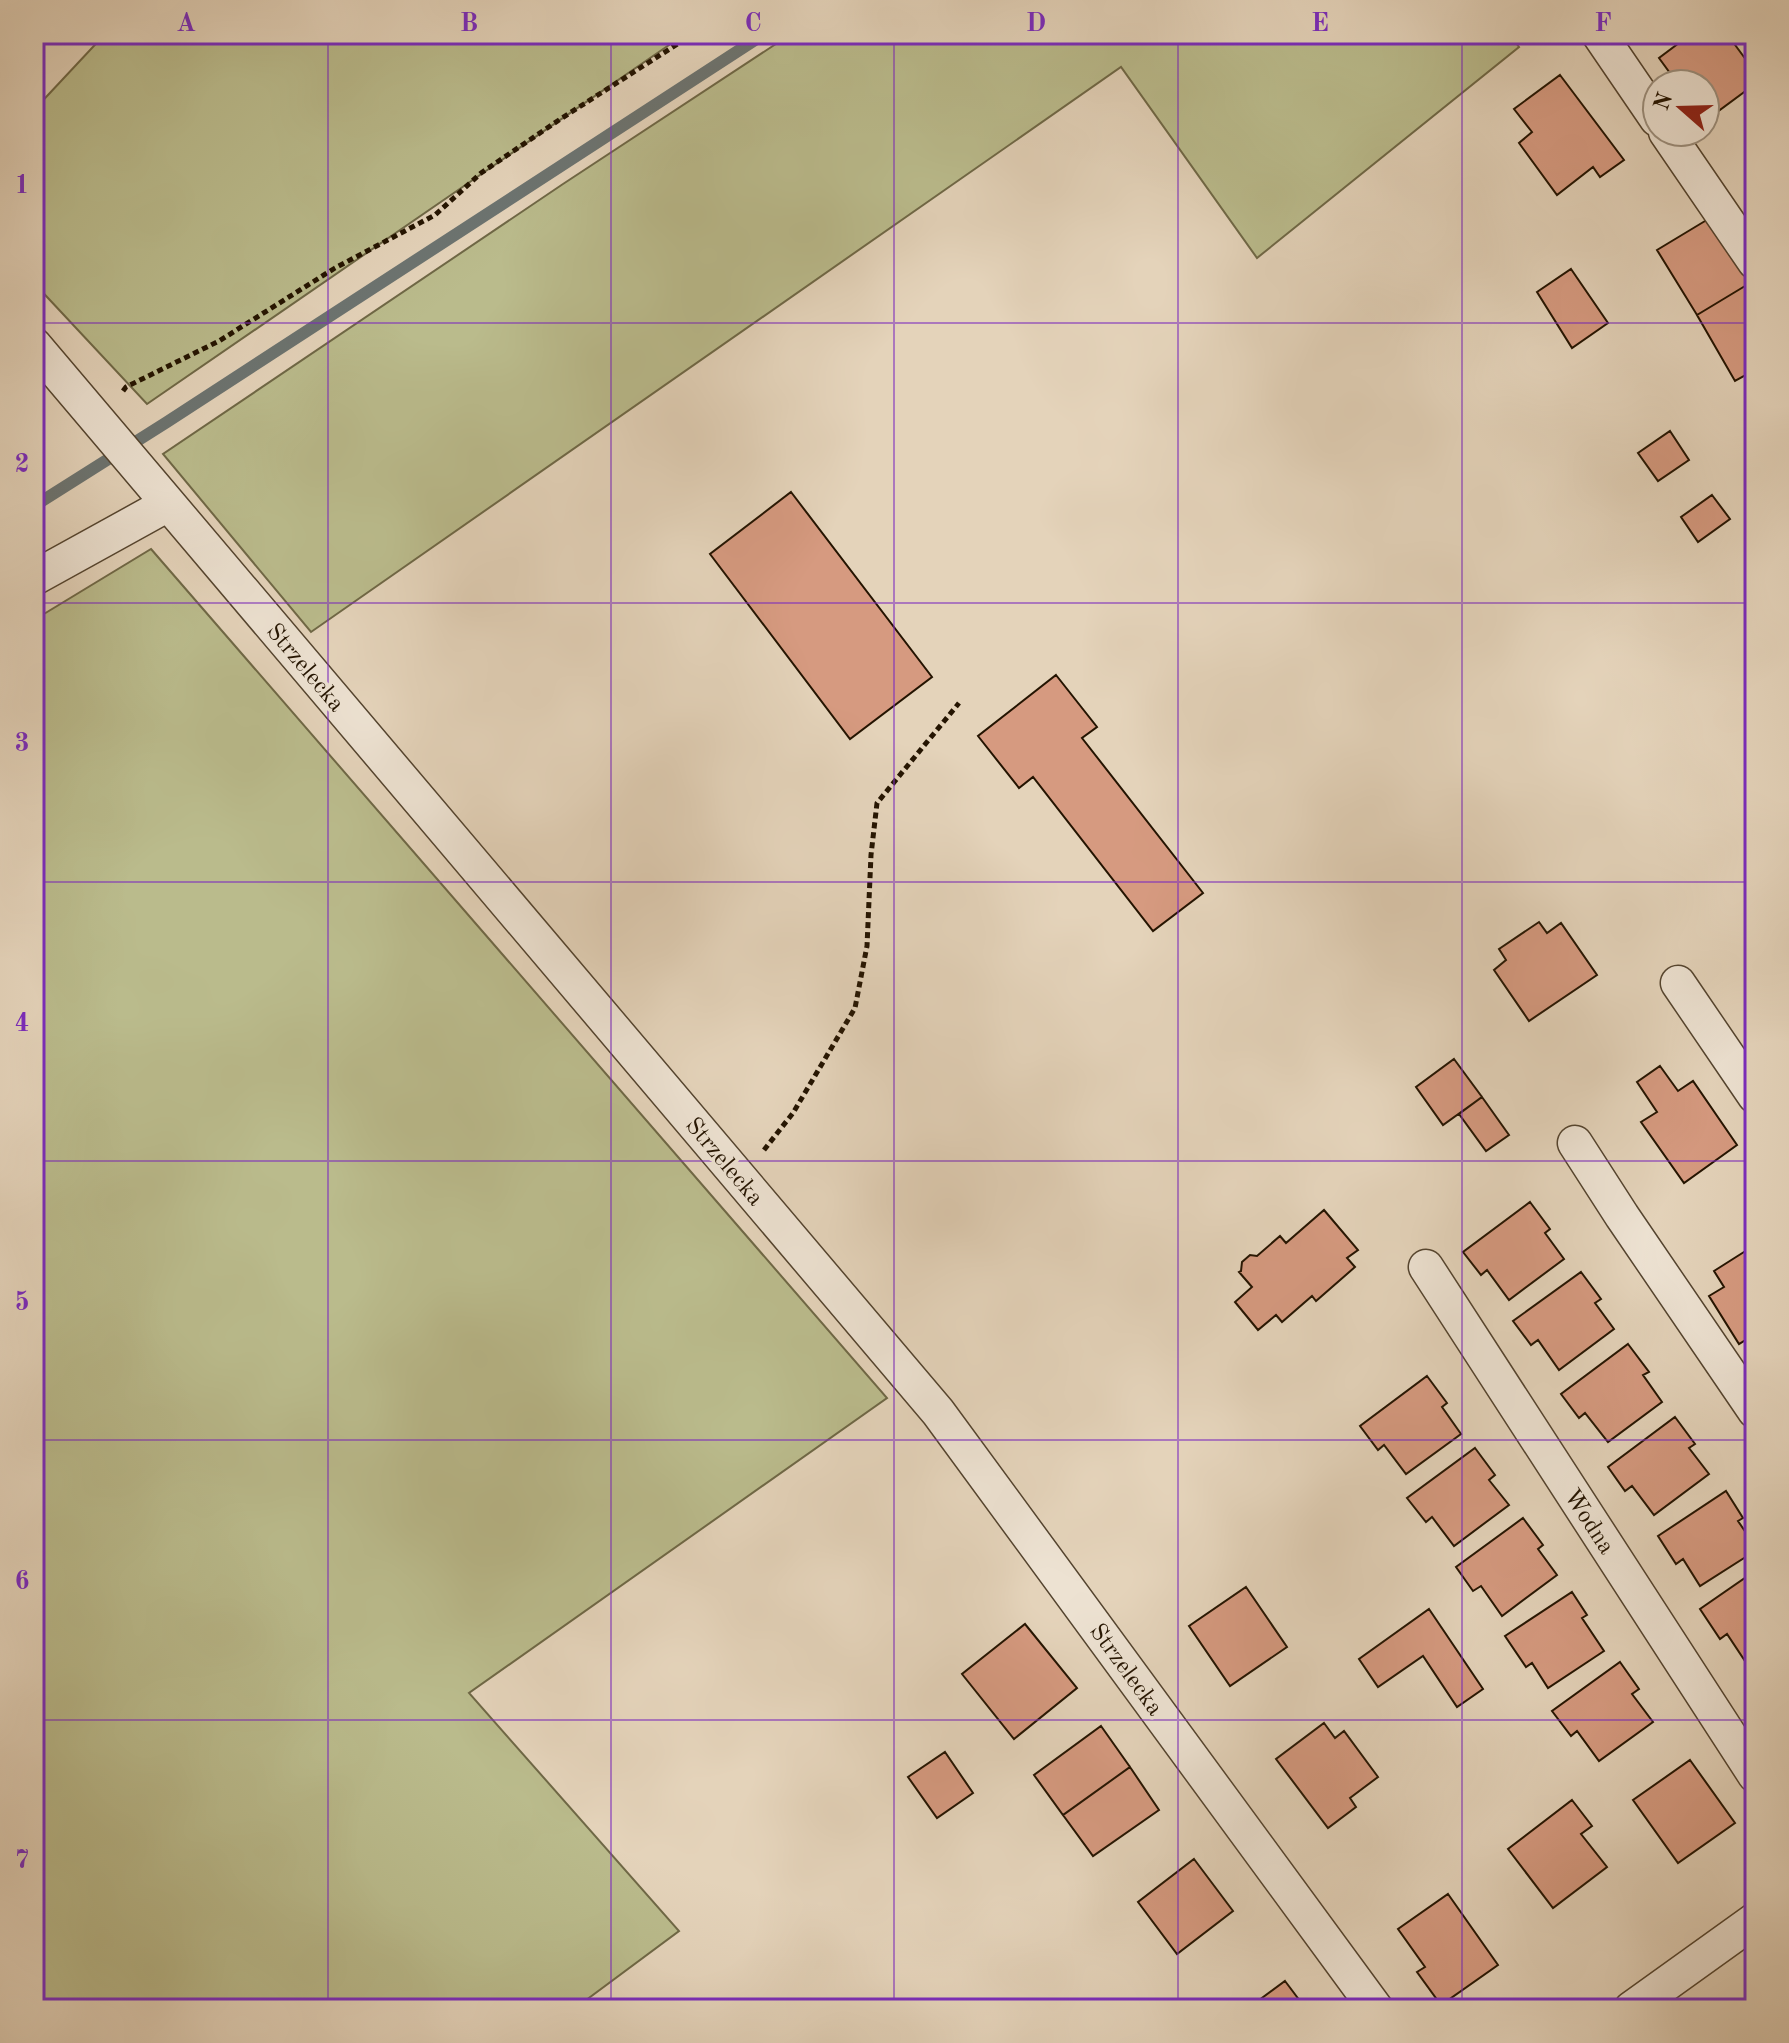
<svg xmlns="http://www.w3.org/2000/svg" width="1789" height="2043" viewBox="0 0 1789 2043" font-family="'Old Standard TT',serif">
	<style>
		.green { fill: #babb8c; stroke: #6f6846; stroke-width: 2 }
		.lines { fill: none; stroke-linecap: round; stroke-linejoin: round }
		.stream { stroke: #6c7471; stroke-width: 12 }
		.building { fill: #d69a80; stroke: #241401; stroke-width: 2 }
		.street-casing { stroke: #54442f; stroke-width: 37 }
		.path { stroke: #241401; stroke-width: 5; stroke-dasharray: 6 4; stroke-linecap: butt }
		.street { stroke: #ede2d2; stroke-width: 34 }
		.grid { fill: none; stroke: #7b2cbf; stroke-width: 2; stroke-opacity: 0.55 }
		.labels { text-anchor: middle; stroke-width: 7; stroke-linejoin: round; paint-order: stroke }
		.street-label { font-size: 24px; fill: #241401; stroke: #ede2d2 }
		.neatline { fill: none; stroke: #7b2cbf; stroke-width: 3 }
		.grid-label { font-size: 26px; text-anchor: middle; font-weight: bold; fill: #7b2cbf }
	</style>
	<rect width="100%" height="100%" fill="#e4d3ba"/>
	<filter id="stains"><feTurbulence type="fractalNoise" baseFrequency=".0025" numOctaves="4"/><feColorMatrix values="0 0 0 0 .2 0 0 0 0 .09 0 0 0 0 .02 0 0 0 .5 -.17"/></filter>
	<radialGradient id="worn" r=".72"><stop offset=".6" stop-color="#630" stop-opacity="0"/><stop offset="1" stop-color="#630" stop-opacity=".3"/></radialGradient>
	<path class="green" d="M105,34H685L147,404L34,283V110Z
		M791,34H1509L1519,47L1257,258L1121,67L311,632L163,454L563,184Z
		M151,549L887,1398L469,1693L679,1931L574,2009H34V620Z"/>
	<g class="lines">
		<path class="stream" d="M34,506L167,422L764,34"/>
	</g>
	<path class="building" d="M1691,34H1727L1755,72V84L1713,115L1705,105V84H1678L1659,58Z
		M1560,75L1624,160L1600,177L1593,167L1557,195L1519,143L1532,132L1514,109Z
		M1710,218L1750,283L1697,315L1657,250Z
		M1571,269L1608,323L1572,348L1537,292Z
		M1750,283L1755,291V355L1752,356L1755,361V370L1735,381L1697,315Z
		M1670,431L1689,460L1658,481L1638,453Z
		M791,492L932,677L850,739L710,554Z
		M1712,495L1730,519L1698,542L1681,517Z
		M1056,675L1097,727L1082,738L1203,893L1153,931L1033,777L1019,788L978,736Z
		M1539,922L1547,933L1561,923L1597,975L1529,1021L1494,970L1506,960L1499,949Z
		M1454,1059L1482,1097L1443,1125L1416,1087Z
		M1660,1066L1678,1091L1693,1081L1737,1145L1684,1183L1641,1122L1657,1112L1637,1082Z
		M1482,1097L1509,1135L1486,1151L1459,1114Z
		M1530,1202L1550,1229L1545,1233L1564,1259L1509,1300L1487,1270L1481,1275L1463,1252Z
		M1324,1210L1358,1250L1347,1258L1355,1267L1316,1301L1312,1296L1282,1322L1276,1315L1258,1330L1235,1302L1252,1287L1239,1272L1241,1271L1242,1262L1250,1255L1257,1256L1280,1236L1286,1243Z
		M1755,1245V1334L1739,1344L1709,1296L1724,1287L1714,1271Z
		M1581,1272L1601,1299L1595,1303L1614,1329L1559,1370L1538,1340L1531,1345L1513,1321Z
		M1628,1344L1649,1372L1643,1375L1662,1402L1608,1442L1585,1413L1579,1418L1561,1394Z
		M1427,1376L1447,1403L1442,1407L1461,1434L1406,1474L1384,1445L1378,1450L1360,1426Z
		M1675,1417L1695,1444L1689,1448L1709,1474L1654,1515L1632,1486L1625,1491L1608,1467Z
		M1475,1448L1495,1475L1489,1480L1509,1505L1454,1546L1432,1517L1426,1522L1407,1498Z
		M1726,1491L1743,1518L1738,1521L1755,1546V1551L1700,1586L1683,1559L1676,1564L1658,1536Z
		M1523,1518L1543,1545L1538,1549L1557,1575L1502,1616L1481,1586L1473,1591L1456,1567Z
		M1755,1571V1654L1745,1661L1727,1634L1720,1639L1700,1609Z
		M1246,1587L1287,1647L1230,1686L1189,1626Z
		M1572,1592L1587,1615L1582,1618L1604,1651L1548,1688L1532,1663L1526,1667L1505,1636Z
		M1429,1609L1483,1689L1457,1707L1423,1656L1378,1687L1359,1659Z
		M1025,1624L1077,1688L1014,1739L962,1674Z
		M1620,1662L1639,1689L1632,1694L1653,1722L1599,1761L1577,1731L1571,1736L1552,1711Z
		M1324,1723L1335,1738L1344,1731L1378,1777L1350,1798L1356,1807L1328,1828L1276,1759Z
		M1101,1726L1130,1767L1063,1815L1034,1775Z
		M945,1752L973,1793L937,1818L908,1777Z
		M1690,1760L1735,1823L1678,1863L1633,1800Z
		M1130,1767L1159,1810L1093,1856L1063,1815Z
		M1572,1800L1592,1826L1581,1834L1607,1867L1553,1908L1508,1849Z
		M1194,1859L1233,1911L1177,1954L1138,1902Z
		M1448,1894L1498,1965L1441,2005L1417,1972L1425,1967L1398,1929Z
		M1285,1981L1306,2009H1247Z"/>
	<g class="lines">
		<defs>
			<path id="street" d="M1599,34L1657,119
				M1666,132L1755,262
				M34,345L938,1412L1376,2009
				M34,578L168,504
				M1678,983L1755,1096
				M1575,1143L1622,1216L1755,1411
				M1426,1267L1755,1775
				M1631,2009L1755,1920"/>
		</defs>
		<use href="#street" class="street-casing"/>
		<path class="path" d="M123,391L126,387L219,341L335,268L435,215L481,173L562,118L693,34
			M764,1150L793,1113L855,1008L867,946L871,855L877,803L959,703"/>
		<use href="#street" class="street"/>
	</g>
	<path class="grid" d="M328,34V2009M611,34V2009M894,34V2009M1178,34V2009M1462,34V2009M34,323H1755M34,603H1755M34,882H1755M34,1161H1755M34,1440H1755M34,1720H1755"/>
	<g class="labels">
		<g class="street-label">
			<text transform="translate(306 667) rotate(50)" y="8">Strzelecka</text>
			<text transform="translate(725 1161) rotate(50)" y="8">Strzelecka</text>
			<text transform="translate(1590 1521) rotate(57)" y="8">Wodna</text>
			<text transform="translate(1127 1669) rotate(54)" y="8">Strzelecka</text>
		</g>
	</g>
	<rect width="1789" height="2043" fill="none" stroke="#e4d3ba" stroke-width="88"/>
	<g transform="translate(1681 108) rotate(290)"><circle r="38" fill="#ede2d2" stroke="#9d907e" stroke-width="2"/>
	<path d="M0-6L14 30L0 20L-14 30Z" fill="#8f2418"/>
	<text y="-12" font-size="22" font-weight="bold" text-anchor="middle" fill="#241401">N</text>
	</g>
	<rect x="44" y="44" width="1701" height="1955" class="neatline"/>
	<g class="grid-label">
		<text x="186" y="31">A</text>
		<text x="469" y="31">B</text>
		<text x="753" y="31">C</text>
		<text x="1036" y="31">D</text>
		<text x="1320" y="31">E</text>
		<text x="1603" y="31">F</text>
		<text x="22" y="193">1</text>
		<text x="22" y="472">2</text>
		<text x="22" y="751">3</text>
		<text x="22" y="1031">4</text>
		<text x="22" y="1310">5</text>
		<text x="22" y="1589">6</text>
		<text x="22" y="1868">7</text>
	</g>
	<rect width="100%" height="100%" filter="url(#stains)"/>
	<rect width="100%" height="100%" fill="url(#worn)"/>
</svg>
